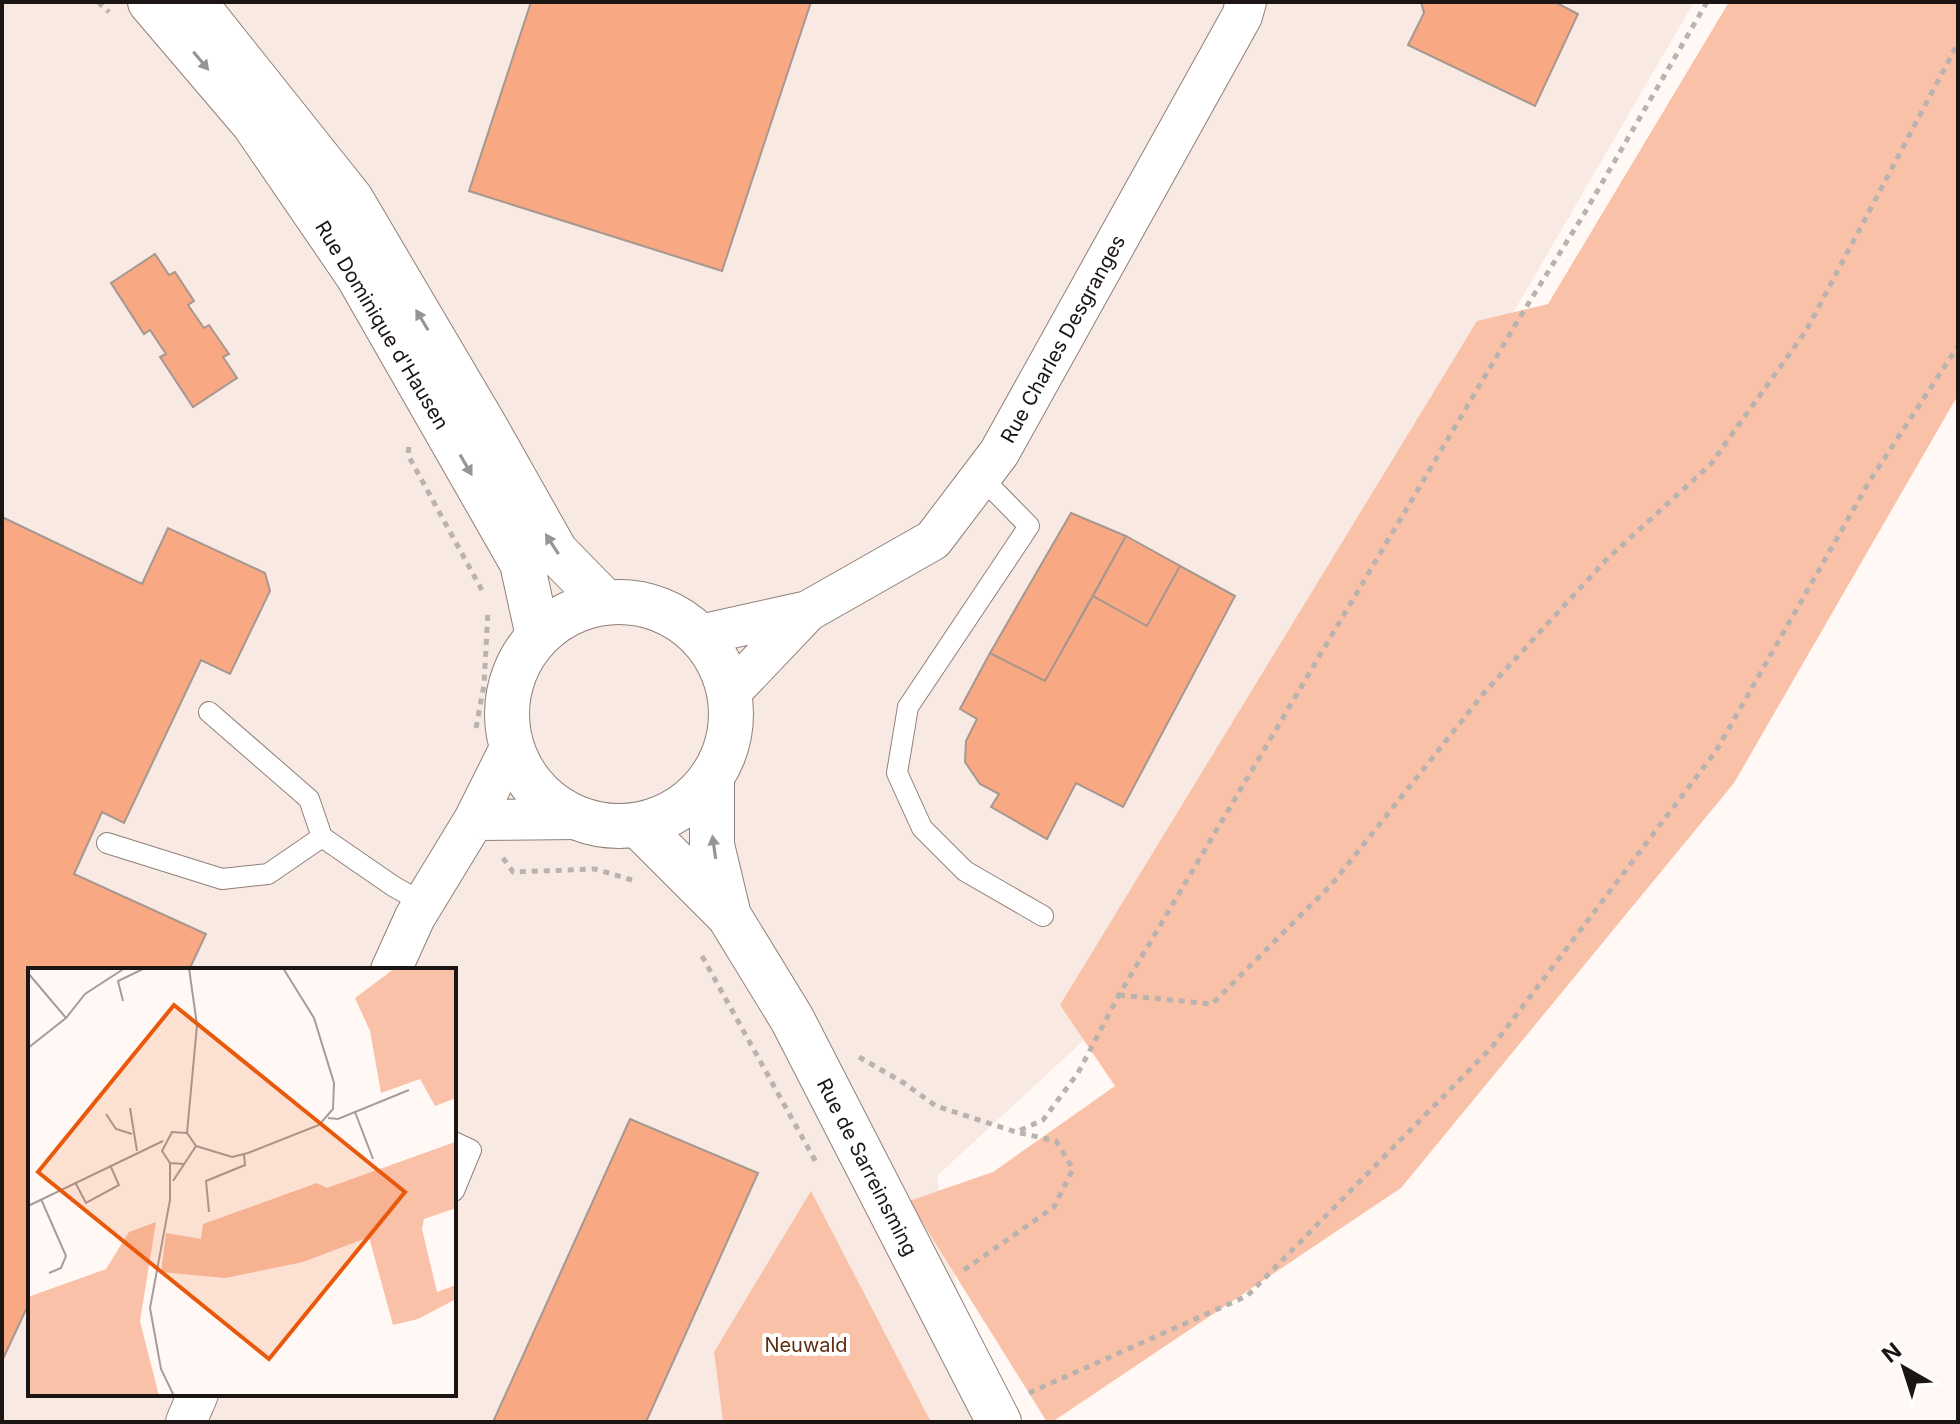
<svg xmlns="http://www.w3.org/2000/svg" width="1960" height="1424" viewBox="0 0 1960 1424" font-family="Inter,sans-serif">
	<style>
		.built { fill: #f8eae3; fill-rule: evenodd }
		.green { fill: #f9c2a8 }
		.building { fill: #f8a882; stroke: #a6978f; stroke-width: 2 }
		.lines { fill: none; stroke-linecap: round; stroke-linejoin: round }
		.lane-casing { stroke: #8f8079; stroke-width: 22 }
		.street-casing { stroke: #8f8079; stroke-width: 42 }
		.secondary-casing { stroke: #8f8079; stroke-width: 46 }
		.path { stroke: #b9b2af; stroke-width: 5; stroke-dasharray: 6 6; stroke-linecap: butt }
		.lane { stroke: #fff; stroke-width: 20 }
		.street { stroke: #fff; stroke-width: 40 }
		.secondary { stroke: #fff; stroke-width: 44 }
		.oneway { fill: #989695 }
		.labels { text-anchor: middle; stroke-width: 8; stroke-linejoin: round; paint-order: stroke }
		.street-label { font-size: 20px; fill: #1b1513; stroke: #fff }
		.park-label { font-size: 20px; fill: #5f2d11; stroke: #fff }
		.inset-road { fill: none; stroke: #a49d9b; stroke-width: 2 }
		.view { fill: #e8590c; fill-opacity: 0.15; stroke: #e8590c; stroke-width: 4 }
		.inset-edge { fill: none; stroke: #1b1513; stroke-width: 4 }
	</style>
	<rect width="100%" height="100%" fill="#fff8f5"/>
	<path class="built" d="M2,2H1694L1097,1028L937,1176L980,1422H931L811,1192L714,1352L723,1422H2ZM30,970H454V1394H30Z"/>
	<path class="green" d="M1729,2H1958V395L1734,783L1401,1188L1052,1422H1047L909,1201L993,1172L1115,1086L1060,1005L1477,321L1548,304Z
		M811,1191L931,1422H723L714,1352Z"/>
	<path class="building" d="M531,2H811L722,271L469,191Z
		M1421,2H1555L1578,14L1535,106L1408,45L1424,13Z
		M155,254L169,275L175,272L194,301L188,305L204,328L209,325L229,354L223,357L237,378L193,407L160,357L166,354L150,330L144,334L111,283Z
		M1071,513L1126,536L1045,681L990,653Z
		M2,517L142,584L168,528L265,573L270,591L230,674L201,660L124,823L102,812L74,874L206,934L189,970H30V1301L2,1361Z
		M1126,536L1180,566L1147,626L1093,596Z
		M1180,566L1235,596L1123,807L1076,783L1047,839L991,807L999,794L980,784L965,762L966,741L977,719L960,709L990,653L1045,681L1093,596L1147,626Z
		M630,1119L758,1173L646,1422H493Z"/>
	<g class="lines">
		<defs>
			<path id="lane" d="M981,477L1029,526L908,707L897,773L922,828L965,871L1043,916
				M209,712L309,799L322,837L393,886L423,903
				M107,843L222,879L268,874L322,837
				M454,1142L471,1150L454,1191"/>
			<path id="street" d="M700,635L808,611L933,540L999,453L1242,16L1246,2
				M730,693L808,611
				M474,820L578,819
				M391,970L415,917L474,820L511,746
				M186,1422L198,1394"/>
			<path id="secondary" d="M150,2L254,124L358,276L522,563L538,636
				M194,2L351,199L486,428L556,552L605,602
				M507 714a112 112 0 1 1 224 0a112 112 0 1 1-224 0Z
				M712,776V845L729,916
				M638,825L729,916L792,1019L999,1422"/>
		</defs>
		<use href="#lane" class="lane-casing"/>
		<use href="#street" class="street-casing"/>
		<use href="#secondary" class="secondary-casing"/>
		<path class="path" d="M98,2L109,12
			M409,447L408,455L484,594
			M476,728L484,685L488,611
			M503,858L513,872L595,869L632,880
			M702,956L817,1164
			M1119,995L1212,1004L1332,884L1484,693L1605,561L1710,465L1806,331L1958,43
			M859,1057L904,1083L936,1106L1016,1132L1043,1120L1078,1073L1119,995L1517,322L1584,214L1707,2
			M964,1270L1054,1207L1073,1169L1056,1141L1016,1132
			M1029,1393L1247,1296L1492,1047L1716,751L1869,482L1958,346"/>
		<use href="#lane" class="lane"/>
		<use href="#street" class="street"/>
		<use href="#secondary" class="secondary"/>
	</g>
	<defs><path id="oneway-solid" d="M-6-.8H1V-3.2L6.5 0L1 3.2V.8H-6Z" transform="scale(2)"/></defs>
	<g class="oneway">
		<use href="#oneway-solid" transform="translate(201 61) rotate(50)"/>
		<use href="#oneway-solid" transform="translate(422 320) rotate(-121)"/>
		<use href="#oneway-solid" transform="translate(466 465) rotate(60)"/>
		<use href="#oneway-solid" transform="translate(552 544) rotate(-123)"/>
		<use href="#oneway-solid" transform="translate(714 847) rotate(-98)"/>
	</g>
	<g class="labels">
		<g class="street-label">
			<text transform="translate(382 325) rotate(59)" y="7">Rue Dominique d'Hausen</text>
			<text transform="translate(1063 339) rotate(-61)" y="7">Rue Charles Desgranges</text>
			<text transform="translate(867 1167) rotate(63)" y="7">Rue de Sarreinsming</text>
		</g>
		<g class="park-label">
			<text x="806" y="1352">Neuwald</text>
		</g>
	</g>
	<g transform="translate(28 968)">
		<rect width="428" height="428" fill="#fff8f5"/>
		<path d="M367,0H428V130L407,138L392,111L353,125L342,63L327,30ZM427,174L428,240L396,251L394,261L409,324L428,317V331L390,351L365,357L341,269L275,294L197,310L133,304L138,265L173,271L175,256L289,215L299,220ZM128,254L112,353L131,428H0V329L78,301L101,264Z" fill="#f9c2a8"/>
		<path class="inset-road" d="M0,5L38,50M95,33L90,13L117,0M0,80L38,50L57,26L97,0M102,140L109,183M327,144L345,191M78,146L88,161L104,166M300,150L310,151L381,122M159,165L169,57L161,0M168,178L204,189L220,185L291,157L305,141L306,115L286,50L255,0M142,195V232L122,340L133,401L146,428M145,213L168,178L159,165L144,164L134,183L142,195L156,196M47,214L58,235L91,217L82,197M13,231L38,288L33,300L21,305M0,238L135,173M181,244L178,213L217,197L216,186"/>
		<path class="view" d="M146,37L377,224L241,391L10,204Z"/>
		<rect width="428" height="428" class="inset-edge"/>
	</g>
	<rect width="1960" height="1424" fill="none" stroke="#1b1513" stroke-width="8"/>
	<g transform="translate(1904 1368) rotate(321)" stroke="#ffffff" stroke-width="6" paint-order="stroke">
	<path d="M0-6L14 30L0 20L-14 30Z" fill="#1b1513"/>
	<text y="-12" font-size="22" font-weight="bold" text-anchor="middle" fill="#1b1513">N</text>
	</g>
</svg>
